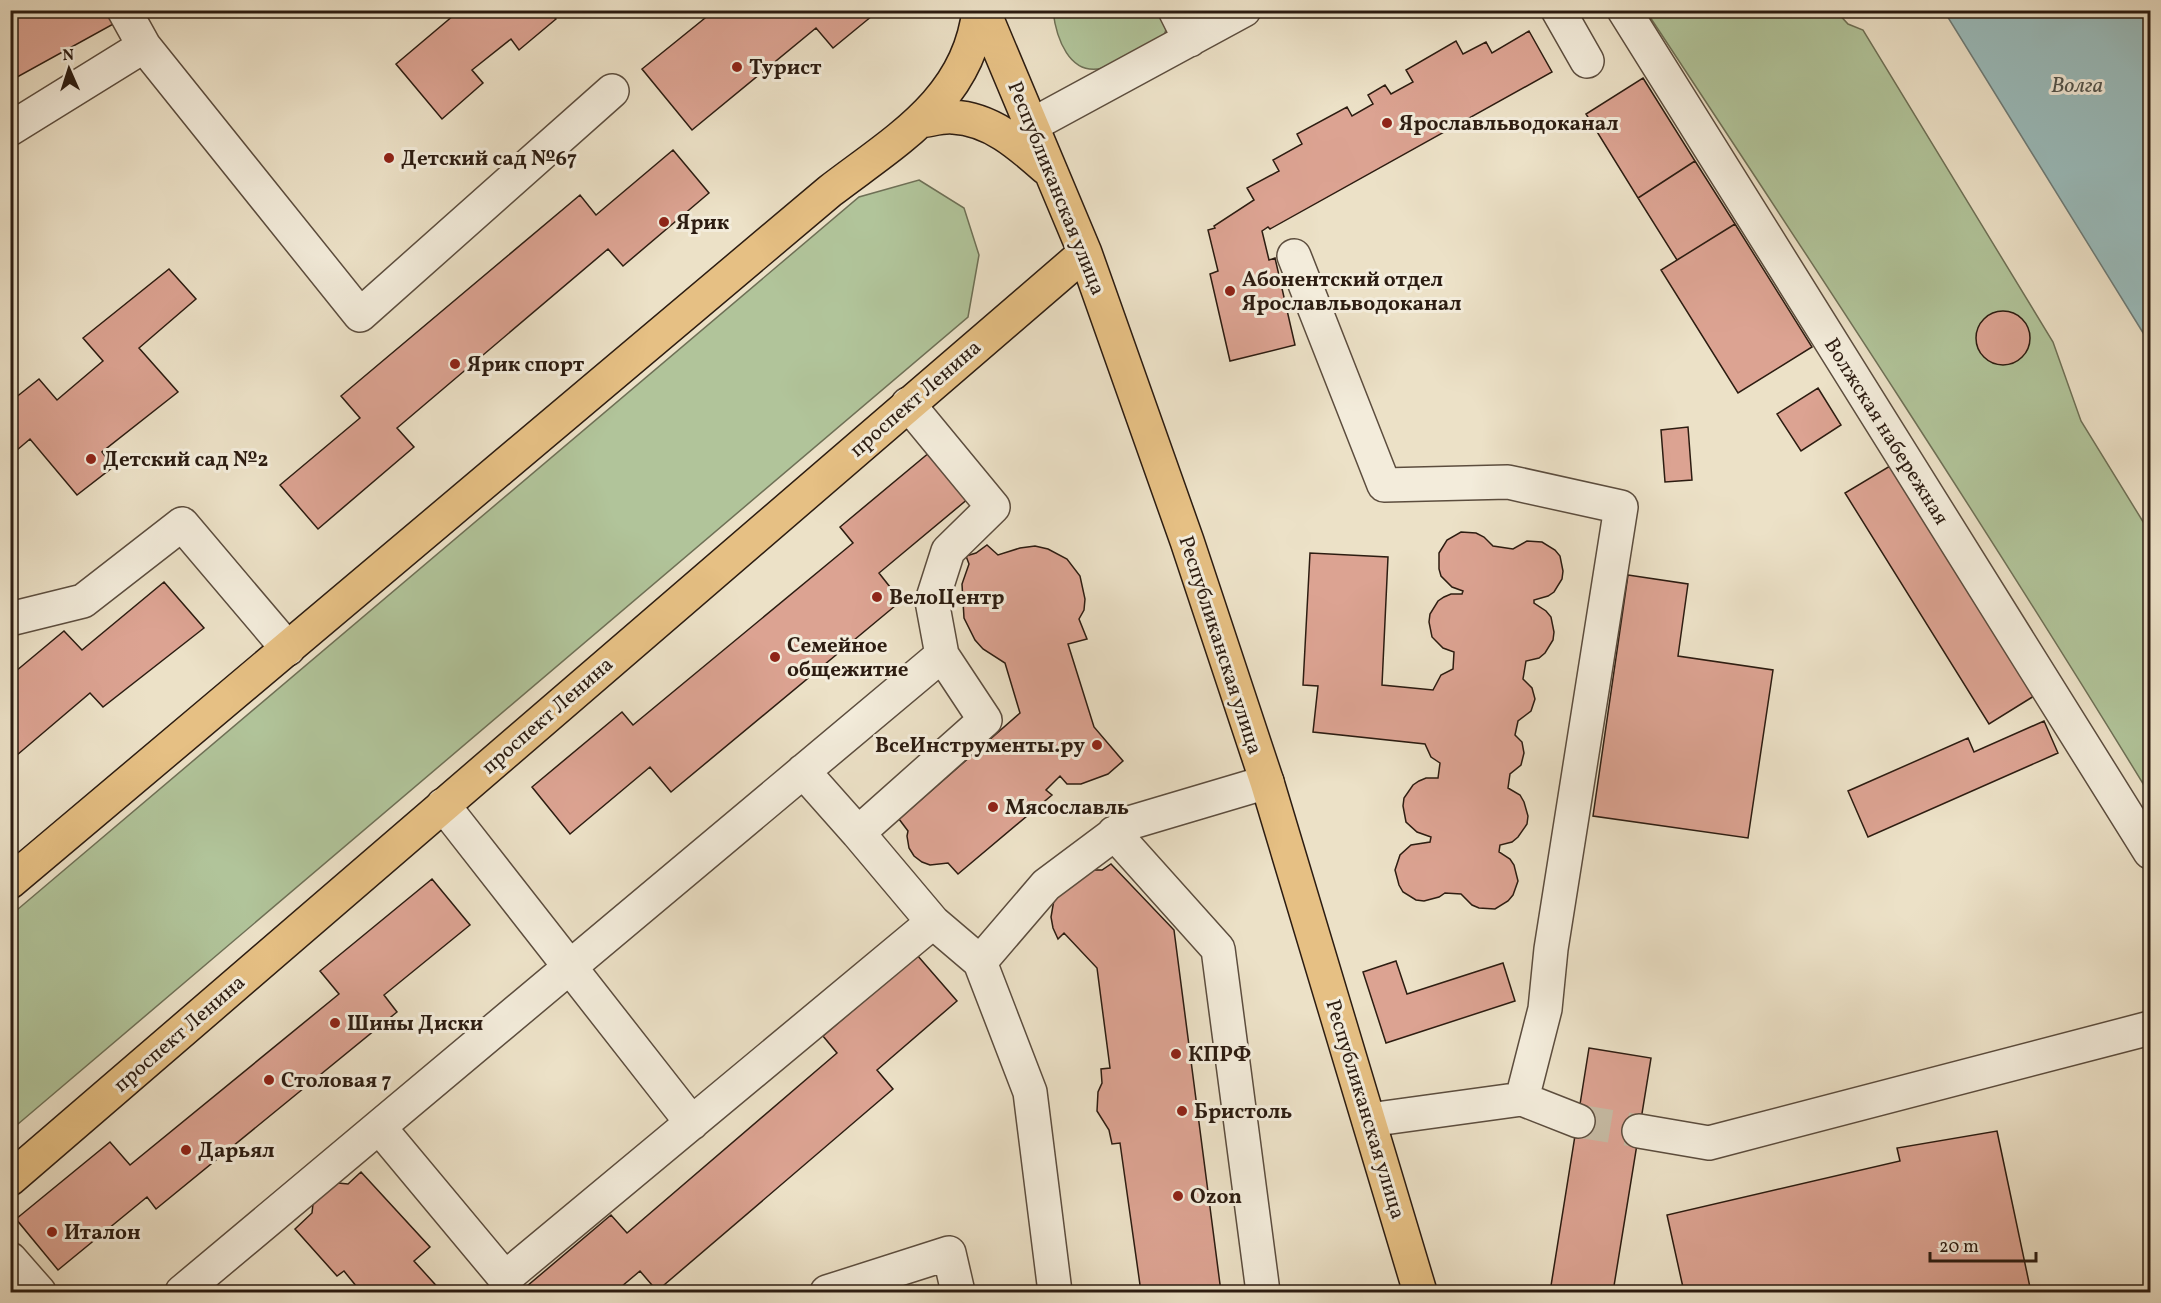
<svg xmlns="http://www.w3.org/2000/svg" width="2161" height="1303" viewBox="0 0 2161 1303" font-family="Vollkorn,serif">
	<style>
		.green { fill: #b1c49a; stroke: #6e7056; stroke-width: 1.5 }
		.water { fill: #9abcbc; stroke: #6e7c78; stroke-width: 1.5 }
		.building { fill: #dca392; stroke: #2c1c11; stroke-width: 1.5 }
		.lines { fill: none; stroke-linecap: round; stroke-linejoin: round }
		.minor-tunnel { stroke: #c6baa3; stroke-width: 33; stroke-dasharray: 33 16; stroke-linecap: butt }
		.minor-casing { stroke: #5c4d3e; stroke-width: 36 }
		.major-casing { stroke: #2c1c11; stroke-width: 36 }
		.minor { stroke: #f3ecdb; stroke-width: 33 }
		.major { stroke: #e6c084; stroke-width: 33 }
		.poi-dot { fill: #8f2418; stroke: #f3ecdb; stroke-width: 2 }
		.labels { text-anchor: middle; stroke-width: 6; stroke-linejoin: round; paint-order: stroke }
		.poi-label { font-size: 21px; font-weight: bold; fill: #2c1c11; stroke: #f3ecdb; text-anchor: start }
		.street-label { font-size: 21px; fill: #2c1c11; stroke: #f3ecdb }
		.water-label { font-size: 22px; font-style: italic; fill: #52544d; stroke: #f3ecdb }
	</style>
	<rect width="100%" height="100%" fill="#ece1c7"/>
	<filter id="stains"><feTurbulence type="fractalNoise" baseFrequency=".00333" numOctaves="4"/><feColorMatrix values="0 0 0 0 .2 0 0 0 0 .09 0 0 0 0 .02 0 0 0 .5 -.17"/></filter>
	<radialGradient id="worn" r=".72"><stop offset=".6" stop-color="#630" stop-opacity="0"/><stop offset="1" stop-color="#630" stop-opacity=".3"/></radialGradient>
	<path class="green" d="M1053,11H1159L1167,26L1164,36C1149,44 1118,65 1103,68C1069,77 1056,37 1053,11Z
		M1646,11H1836L1848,24L1863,30L2053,342L2081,421L2150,533V795C1988,530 1817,270 1646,11Z
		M919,180L964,208L979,255L968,317L11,1130V915L859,197Z"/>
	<path class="water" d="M1944,11H2150V344Z"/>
	<path class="building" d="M10,10H110L117,22L10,81Z
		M460,10H548L556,19L519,50L511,39L472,70L483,83L442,119L396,64Z
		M715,10H867L872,16L833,48L816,28L692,130L642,69Z
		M1529,31L1552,72L1270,229L1268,227L1262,231L1269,260L1275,258L1295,345L1230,361L1210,274L1218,271L1208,230L1215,228L1214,226L1254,200L1247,188L1279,171L1273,160L1302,144L1297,134L1347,107L1352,116L1373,104L1368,95L1385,85L1391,94L1413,82L1406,70L1456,41L1463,54L1486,42L1492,53Z
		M1643,78L1695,161L1638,198L1586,114Z
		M673,150L709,193L623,266L608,249L397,428L414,447L318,529L280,485L360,418L341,396L580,195L596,215Z
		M1695,161L1735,224L1677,260L1638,198Z
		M1735,224L1812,347L1738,393L1661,270Z
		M169,269L196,299L139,348L178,392L102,452L113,467L77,495L30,439L10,456V402L39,379L57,400L103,361L83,338Z
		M1976 338a27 27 0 1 1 54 0a27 27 0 1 1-54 0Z
		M1818,388L1841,425L1801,451L1777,414Z
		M1688,427L1692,480L1665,482L1661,430Z
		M930,452L969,498L879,573L901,601L671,792L650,767L570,834L532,787L622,712L633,725L853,543L840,527Z
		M1890,466L2034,696L1989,724L1845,493Z
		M1461,532L1476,533L1484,537L1493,546L1513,549L1527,541L1542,542L1555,550L1560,556L1563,571L1562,579L1554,592L1548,596L1534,600V603L1546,611L1551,617L1554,632L1553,640L1545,653L1539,658L1526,661L1523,679L1532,688L1535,699L1531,711L1518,721L1515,735L1522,742L1524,753L1521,765L1510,774L1508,788L1520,795L1524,802L1528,816L1527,824L1518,837L1512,842L1500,845L1499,852L1510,859L1514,865L1518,881L1513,895L1508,901L1495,909L1479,908L1472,905L1461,894L1445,893L1439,897L1424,901L1416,900L1403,892L1399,885L1395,870L1400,855L1411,845L1430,842L1431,837L1417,832L1406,822L1403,806L1404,798L1413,785L1419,781L1426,778H1438L1440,763L1431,757L1425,744L1313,732L1318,686L1303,685L1310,553L1388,557L1382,685L1433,690L1441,675L1453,669L1454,652L1443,648L1432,637L1429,622L1430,614L1438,601L1444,597L1451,594H1462L1463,591L1452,587L1441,576L1439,569V553L1447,540Z
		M987,545L998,555L1020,548L1035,546L1048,549L1067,559L1080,576L1085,599L1084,610L1079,619L1087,639L1068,644L1094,727L1123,761L1108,774L1081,784H1067L1060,776L1046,790L1052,795L958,874L948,863L930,865L922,862L914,856L909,848L907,836L908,831L899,819L1020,713L1005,663L983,649L975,640L964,618L962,584L969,564L966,556L976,553Z
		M1628,575L1688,584L1678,656L1773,670L1748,838L1593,816Z
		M164,582L204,628L103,707L90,693L10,761V676L64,631L82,650Z
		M2044,721L2058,753L1868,837L1848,791L1968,738L1974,752Z
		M1111,864L1174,930L1221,1292H1141L1120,1143L1112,1144L1109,1130L1097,1111L1098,1092L1102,1083L1101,1069L1110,1068L1097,968L1064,933L1058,939L1053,928L1051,917L1055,894L1092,870H1102Z
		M432,879L470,925L384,995L397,1012L156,1209L147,1197L58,1270L16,1219L110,1142L130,1165L339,994L320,971Z
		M917,955L957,1001L877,1070L893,1089L657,1291L640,1271L615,1292H520L611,1215L627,1233L837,1053L823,1036Z
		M1396,961L1407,994L1503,963L1515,1001L1386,1043L1363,972Z
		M1589,1048L1651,1058L1613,1292H1550Z
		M1997,1131L2031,1292H1684L1667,1215L1900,1161L1897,1148Z
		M361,1172L430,1247L414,1261L442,1292H361L344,1271L337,1276L295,1229L312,1213L313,1204L327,1186L338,1183L348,1184Z"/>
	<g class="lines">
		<path class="minor-tunnel" d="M1578,1121L1639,1131"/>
		<defs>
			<path id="minor" d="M124,10L144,46L360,315L612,91
				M1175,10L1190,40
				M1558,10L1587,61
				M1624,10L2150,852
				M1032,125L1244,10
				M10,129L144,46
				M1294,256L1384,485L1508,482L1621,507L1551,949L1545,1009L1522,1099L1369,1120
				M908,404L993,507L948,551L932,601L942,655L985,720L858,833L933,922L980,962
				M10,619L83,601L182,524L288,649
				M803,771L858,833
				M443,805L692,1123
				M1114,833L1218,949L1263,1292
				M1522,1099L1578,1121
				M379,1127L505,1278L933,922
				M1639,1131L1709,1143L2150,1028
				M949,1253L958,1292
				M10,1259L39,1292
				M182,1292L942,655
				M827,1292L949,1253
				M1055,1292L1030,1092L980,962L1046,885L1129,823L1267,782"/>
			<path id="major" d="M983,10L1085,253L1187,541L1267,782L1420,1292
				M920,121C930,120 942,116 953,117C991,119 1019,144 1046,168
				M10,882L830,191C895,141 969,100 979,10
				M10,1179L1085,253"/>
		</defs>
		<use href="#minor" class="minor-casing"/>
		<use href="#major" class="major-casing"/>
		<use href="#minor" class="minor"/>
		<use href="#major" class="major"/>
	</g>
	<g class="poi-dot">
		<circle cx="737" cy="67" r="6"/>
		<circle cx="1387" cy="123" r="6"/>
		<circle cx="389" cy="158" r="6"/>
		<circle cx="664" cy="222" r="6"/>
		<circle cx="1230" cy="291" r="6"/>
		<circle cx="455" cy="364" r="6"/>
		<circle cx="91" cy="459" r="6"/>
		<circle cx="877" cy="597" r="6"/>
		<circle cx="775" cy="657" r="6"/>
		<circle cx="1097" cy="745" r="6"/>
		<circle cx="993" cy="807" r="6"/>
		<circle cx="335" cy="1023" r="6"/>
		<circle cx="1176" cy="1054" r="6"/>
		<circle cx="269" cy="1080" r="6"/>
		<circle cx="1182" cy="1111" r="6"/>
		<circle cx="186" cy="1150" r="6"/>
		<circle cx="1178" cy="1196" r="6"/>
		<circle cx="52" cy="1232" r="6"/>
	</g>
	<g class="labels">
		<g class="poi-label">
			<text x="749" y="74">Турист</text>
			<text x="1399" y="130">Ярославльводоканал</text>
			<text x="401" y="165">Детский сад №67</text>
			<text x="676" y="229">Ярик</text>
			<text x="1242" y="286">Абонентский отдел<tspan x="1242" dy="24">Ярославльводоканал</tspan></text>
			<text x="467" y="371">Ярик спорт</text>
			<text x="103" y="466">Детский сад №2</text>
			<text x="889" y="604">ВелоЦентр</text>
			<text x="787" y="652">Семейное<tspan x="787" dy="24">общежитие</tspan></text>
			<text x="1085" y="752" text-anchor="end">ВсеИнструменты.ру</text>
			<text x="1005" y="814">Мясославль</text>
			<text x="347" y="1030">Шины Диски</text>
			<text x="1188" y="1061">КПРФ</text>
			<text x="281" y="1087">Столовая 7</text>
			<text x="1194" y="1118">Бристоль</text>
			<text x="198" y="1157">Дарьял</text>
			<text x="1190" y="1203">Ozon</text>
			<text x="64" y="1239">Италон</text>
		</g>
		<g class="street-label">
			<text transform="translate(1057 188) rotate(68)" y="7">Республиканская улица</text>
			<text transform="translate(915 398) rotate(-41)" y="7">проспект Ленина</text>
			<text transform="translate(1887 431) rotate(58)" y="7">Волжская набережная</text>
			<text transform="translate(1221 645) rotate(72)" y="7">Республиканская улица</text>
			<text transform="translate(547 715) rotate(-41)" y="7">проспект Ленина</text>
			<text transform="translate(179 1033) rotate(-41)" y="7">проспект Ленина</text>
			<text transform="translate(1366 1109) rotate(73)" y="7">Республиканская улица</text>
		</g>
		<g class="water-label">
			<text x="2077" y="92">Волга</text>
		</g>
	</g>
	<rect width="2161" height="1303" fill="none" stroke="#ece1c7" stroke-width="36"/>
	<rect x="12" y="12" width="2137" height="1279" fill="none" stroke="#2c1c11" stroke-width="3"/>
	<rect x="18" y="18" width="2125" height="1267" fill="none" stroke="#2c1c11" stroke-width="1.5"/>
	<g transform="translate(69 69) rotate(357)" stroke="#f3ecdb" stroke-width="4.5" paint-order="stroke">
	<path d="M0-4.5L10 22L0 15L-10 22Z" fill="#2c1c11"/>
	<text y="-9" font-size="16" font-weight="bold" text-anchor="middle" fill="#2c1c11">N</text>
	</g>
	<path d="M1930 1252v9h106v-9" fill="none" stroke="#2c1c11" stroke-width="3"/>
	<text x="1939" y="1252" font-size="18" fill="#2c1c11" stroke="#f3ecdb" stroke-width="4.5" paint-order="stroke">20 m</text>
	<rect width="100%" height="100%" filter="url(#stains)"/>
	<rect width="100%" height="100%" fill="url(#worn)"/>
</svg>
